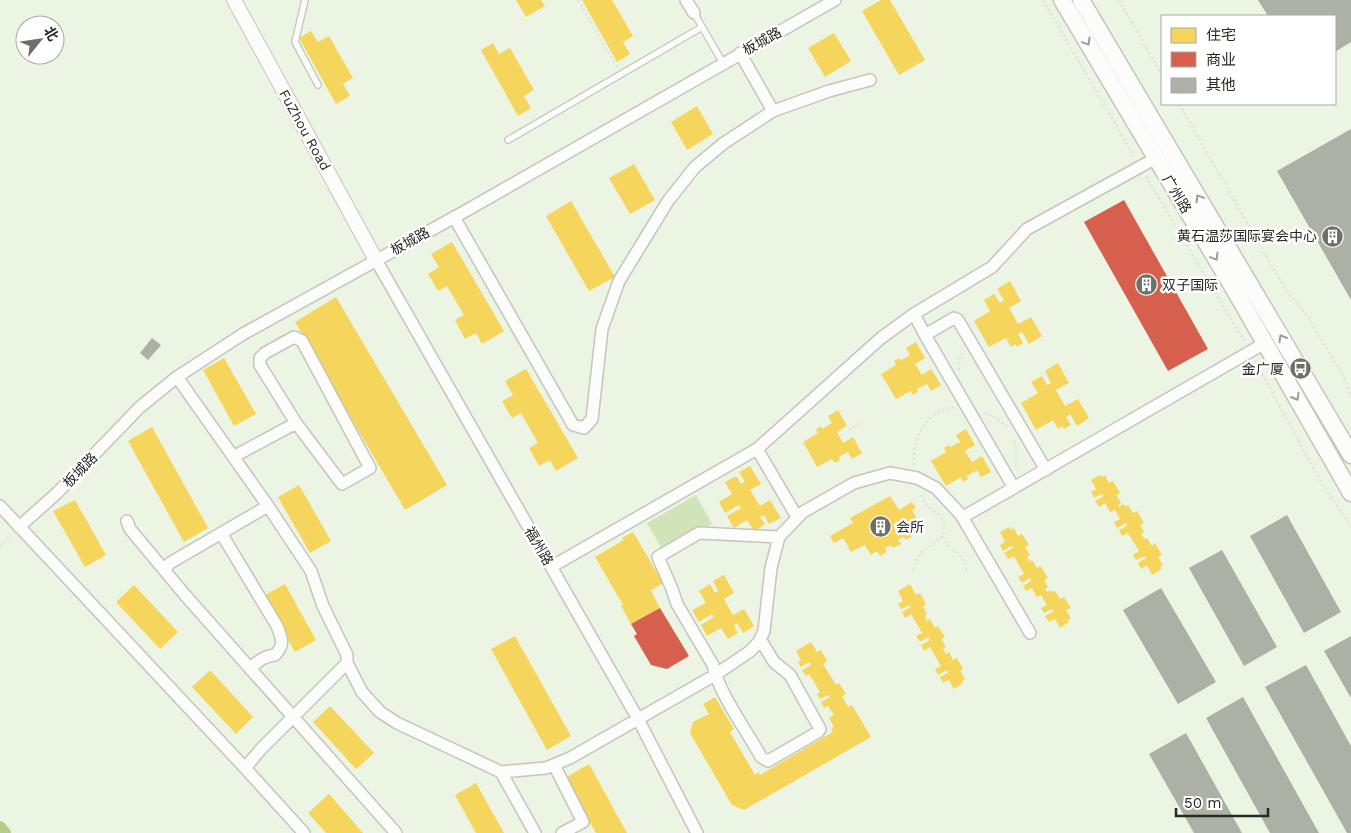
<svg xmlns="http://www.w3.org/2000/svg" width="1351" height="833" viewBox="0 0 1351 833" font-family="'Work Sans','Noto Sans SC',sans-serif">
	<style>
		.green { fill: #d0e4b7 }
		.homes { fill: #f6d55c }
		.shops { fill: #d6604d }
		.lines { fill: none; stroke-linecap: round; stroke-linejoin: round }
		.canal { stroke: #b0ce87; stroke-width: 12 }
		.building { fill: #abb1a5 }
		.service-casing { stroke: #c1c7bb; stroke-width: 8 }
		.minor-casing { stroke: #c1c7bb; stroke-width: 14 }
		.tertiary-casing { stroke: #c1c7bb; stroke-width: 16 }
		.secondary-casing { stroke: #c1c7bb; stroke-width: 19 }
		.path { stroke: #e1e3df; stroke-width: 2.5; stroke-dasharray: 2.5 2.5; stroke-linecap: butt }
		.service { stroke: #fcfdfb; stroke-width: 5.5 }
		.minor { stroke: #fcfdfb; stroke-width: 11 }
		.tertiary { stroke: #fcfdfb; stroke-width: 14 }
		.secondary { stroke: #fcfdfb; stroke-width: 16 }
		.oneway { stroke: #9c9e99 }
		.labels { text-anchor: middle; stroke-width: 5; stroke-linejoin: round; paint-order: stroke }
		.street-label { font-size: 14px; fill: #262b21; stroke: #fff }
		.poi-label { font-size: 14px; fill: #262b21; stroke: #fff; text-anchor: end }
	</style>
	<rect width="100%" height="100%" fill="#ecf4e4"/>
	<path class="green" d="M696,495L712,524L663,551L647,523Z"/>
	<path class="homes" d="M516,0H541L545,6L526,17Z
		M582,0H612L633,36L623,42L630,54L617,62Z
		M881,0H890L925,60L899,75L862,11Z
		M311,31L318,42L329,36L353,78L343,84L350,96L336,104L299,38Z
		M834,33L851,61L825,77L808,48Z
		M493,43L499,54L510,48L534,90L524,96L531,108L518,116L481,50Z
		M697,106L713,134L687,150L671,122Z
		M634,164L655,200L630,214L609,178Z
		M571,201L615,277L589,291L546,216Z
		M452,242L504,331L482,344L476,333L465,339L455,320L464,315L447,286L438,291L428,274L439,267L431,254Z
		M1010,281L1021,301L1009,308L1018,324L1031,317L1042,336L1029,344L1022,332L1018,334L1023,343L1017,347L1015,344L1011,347L1006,338L989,347L974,321L990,311L984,300L994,294L1000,303L1004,300L997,289Z
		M336,297L447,485L405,510L295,322Z
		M916,342L925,358L915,364L922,375L931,369L941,385L931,391L927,384L917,389L918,392L913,395L911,391L896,399L881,374L896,365L894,361L899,358L900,361L910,355L906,348Z
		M224,358L256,414L234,426L203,370Z
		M1058,363L1069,383L1056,390L1065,406L1078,399L1089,418L1077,426L1070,414L1066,417L1071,425L1064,429L1063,426L1058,429L1053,420L1036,430L1021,403L1038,393L1031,382L1042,376L1047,385L1051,383L1045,371Z
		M526,369L578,458L556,471L550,460L539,466L529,448L538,443L521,413L512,418L502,401L513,395L505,381Z
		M838,410L847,426L837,432L843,443L853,437L862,453L852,459L848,452L839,457L840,460L835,463L832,459L817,467L803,442L818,433L816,429L821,426L822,429L832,423L828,416Z
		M152,427L208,528L184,542L128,441Z
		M966,429L975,445L965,451L972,462L982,456L991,472L981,477L977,470L967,476L968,479L963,482L961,477L946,486L931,461L946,452L944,448L949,445L950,447L960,442L956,435Z
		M750,466L761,484L750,490L760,506L770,500L781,518L769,524L764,515L760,517L765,524L754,531L747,520L734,528L727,516L741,508L739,505L725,513L719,502L732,494L725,482L736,476L741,484L745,482L739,472Z
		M1100,475L1102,477L1105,475L1109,483L1113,481L1120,493L1116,495L1121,503L1118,505L1119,507L1124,504L1125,507L1128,505L1133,513L1137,511L1144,523L1140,525L1144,532L1141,534L1144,539L1147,538L1152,546L1155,543L1162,555L1158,557L1163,565L1160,566L1162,569L1152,575L1147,565L1141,569L1138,563L1146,558L1145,556L1136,560L1133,555L1139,551L1128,533L1122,536L1119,530L1127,526L1126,523L1117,528L1114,522L1120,519L1115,510L1110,512L1105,503L1099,507L1095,501L1104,496L1102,494L1094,498L1091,492L1096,489L1091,480Z
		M299,485L331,541L310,553L278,497Z
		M890,496L899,510L912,502L916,508L912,510L920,524L910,530L913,536L906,540L904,537L898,540L901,544L893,548L891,545L885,548L887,552L880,556L877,551L871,555L865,545L851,552L843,538L834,543L830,536L853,523L850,518Z
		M75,500L106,555L85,567L53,511Z
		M1009,527L1011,530L1014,528L1018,536L1022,534L1029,545L1025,547L1030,555L1027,557L1030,562L1032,560L1037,568L1041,566L1048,578L1044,580L1048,587L1045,589L1047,592L1051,590L1052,592L1055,591L1060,599L1064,597L1071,608L1066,610L1071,618L1068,620L1069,622L1060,628L1055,619L1049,622L1045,616L1054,611L1052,609L1044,613L1041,608L1047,605L1041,595L1037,597L1032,588L1026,591L1023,586L1031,581L1030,578L1022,583L1018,577L1024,574L1014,556L1008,559L1004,553L1013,548L1011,546L1003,551L1000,545L1005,542L1000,532Z
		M633,532L663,583L652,590L650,589L660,608L631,624L621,606L623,605L595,557L624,540L622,538Z
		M724,575L734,593L724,599L733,615L744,609L754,626L743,633L737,623L734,626L738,633L728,639L721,628L707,636L701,625L714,617L712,614L699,622L692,610L706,603L699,591L710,584L715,593L718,591L713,581Z
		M285,584L316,640L295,652L263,596Z
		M910,584L916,595L920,593L926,604L923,606L927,614L925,616L927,621L930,619L935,628L938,626L945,637L941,639L946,647L943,649L946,654L949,652L953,660L957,658L963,669L960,671L965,679L962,681L963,683L954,689L949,680L943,683L940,677L948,673L947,670L938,675L935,669L941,666L930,647L924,651L921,645L930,640L928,637L920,642L916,636L922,633L911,614L905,618L902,612L911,607L909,605L901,609L898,604L903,601L898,591Z
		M134,585L178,632L160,649L116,602Z
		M515,636L571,736L547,750L491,649Z
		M811,642L817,652L821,650L827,661L823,664L836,685L839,683L846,694L842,696L848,707L852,705L871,737L744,810L732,805L690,733L693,722L709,714L703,704L715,697L734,729L730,732L755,775L759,772L760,775L833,732L831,729L834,727L829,718L834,715L828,706L824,708L821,702L830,697L828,695L820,699L817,694L820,692L809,674L806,676L802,670L811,665L809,662L801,667L798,662L801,660L796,651Z
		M210,670L253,717L236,734L192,687Z
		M330,706L374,753L356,769L313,722Z
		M589,764L627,833H596L565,778Z
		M476,783L504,833H476L455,795Z
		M329,794L363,833H326L308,813Z"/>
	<path class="shops" d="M1124,200L1208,349L1168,371L1084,222Z
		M660,608L689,656L667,669L651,665L634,636L637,634L631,624Z"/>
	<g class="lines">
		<path class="canal" d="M0,827L5,833"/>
	</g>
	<path class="building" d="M1258,0H1351V42L1335,52V16H1268Z
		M1351,129V300L1277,171Z
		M152,338L161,345L148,360L140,353Z
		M1287,515L1341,612L1304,633L1250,536Z
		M1222,550L1277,647L1244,666L1189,568Z
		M1161,588L1216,682L1178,704L1123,610Z
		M1351,636V698L1324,651Z
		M1306,665L1351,746V833H1347L1265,687Z
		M1243,697L1319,833H1270L1206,718Z
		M1186,733L1242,833H1194L1149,754Z"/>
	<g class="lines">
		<defs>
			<path id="service" d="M305,0L295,42L318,85
				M694,13L723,63
				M508,140L702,27"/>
			<path id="minor" d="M686,0L694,13
				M740,53L773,111
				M454,217L573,425L584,428L592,419L602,329L619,281L668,201L695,167L724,143L773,111L829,91L870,80
				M376,260L638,719L697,833
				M914,314L925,335
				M177,377L268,506L311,571L323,606L347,655V663
				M233,457L296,423L342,484L370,468L302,341L294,337L265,353L260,358V365L296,423
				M1014,488L925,335L954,318L958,320L1046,470
				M0,506L245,768L304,833
				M797,517L757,449L881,338L914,314L992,267L1027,229L1156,158
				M963,517L1265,343
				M127,521L130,529L185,595L396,833
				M19,527L57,493L140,407L177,377L243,334L462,213L835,0
				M221,533L277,626C282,639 285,644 275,655C264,656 258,661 250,669
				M551,567L757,449
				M164,570L170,563L268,506
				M760,639L774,662L790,675L820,729L818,732L768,761L761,757C747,731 718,692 713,665L677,604L672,589L658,557L699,533L779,537
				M554,765L583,822L562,833
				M245,768L261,749L347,663L362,692L380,712L397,723L501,772L546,768L570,758L715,675L749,652L759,642L764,631L771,568L779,537L803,512L854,483L890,473L917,478L936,488L961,515L1030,633
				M501,772L535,833"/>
			<path id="tertiary" d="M234,0L376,260"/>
			<path id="secondary" d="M1062,0L1234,289L1351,493
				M1081,0L1351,455"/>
		</defs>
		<use href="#service" class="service-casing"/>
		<use href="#minor" class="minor-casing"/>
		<use href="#tertiary" class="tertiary-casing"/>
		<use href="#secondary" class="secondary-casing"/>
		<path class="path" d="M578,0L617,67
			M1043,0L1134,156
			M1119,0L1162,75
			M1179,104L1286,290L1310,320L1346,381L1351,398
			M1146,176L1245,343
			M1255,361L1322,484L1351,526
			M959,370L960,359L964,351
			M984,413L993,416L1007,427
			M849,430L863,421
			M1014,440L1016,451V467
			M914,465C912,438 926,411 955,407
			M942,537C946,540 946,544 950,547C959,554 965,558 966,570
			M0,546L11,535
			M912,570L913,569L918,556L926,548L934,544L939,538L942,537C943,534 945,528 944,525C942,511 925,512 921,492"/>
		<use href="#service" class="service"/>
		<use href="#minor" class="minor"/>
		<use href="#tertiary" class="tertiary"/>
		<use href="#secondary" class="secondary"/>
	</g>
	<defs><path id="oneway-chevron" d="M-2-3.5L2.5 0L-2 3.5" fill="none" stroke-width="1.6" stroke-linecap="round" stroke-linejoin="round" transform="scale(1.25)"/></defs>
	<g class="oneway">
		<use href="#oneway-chevron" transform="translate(1087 42) rotate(59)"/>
		<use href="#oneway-chevron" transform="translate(1199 198) rotate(-121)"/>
		<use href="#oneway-chevron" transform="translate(1215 257) rotate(59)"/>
		<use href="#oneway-chevron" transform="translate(1282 338) rotate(-120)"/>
		<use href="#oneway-chevron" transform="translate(1296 397) rotate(60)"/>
	</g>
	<defs>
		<symbol id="building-disc" viewBox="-11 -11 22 22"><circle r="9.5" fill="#6b7165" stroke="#fff"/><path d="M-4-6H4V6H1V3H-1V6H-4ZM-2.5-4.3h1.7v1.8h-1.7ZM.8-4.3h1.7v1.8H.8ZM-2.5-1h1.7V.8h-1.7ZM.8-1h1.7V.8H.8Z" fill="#fff"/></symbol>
		<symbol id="bus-disc" viewBox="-11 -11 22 22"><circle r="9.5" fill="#6b7165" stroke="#fff"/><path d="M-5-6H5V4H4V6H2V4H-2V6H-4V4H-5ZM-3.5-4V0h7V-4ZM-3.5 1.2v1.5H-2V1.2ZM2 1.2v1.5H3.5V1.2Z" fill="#fff"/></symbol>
	</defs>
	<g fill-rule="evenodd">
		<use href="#building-disc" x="1320" y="224" width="25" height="25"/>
		<use href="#building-disc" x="1134" y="272" width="25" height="25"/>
		<use href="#bus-disc" x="1288" y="356" width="25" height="25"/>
		<use href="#building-disc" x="868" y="514" width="25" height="25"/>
	</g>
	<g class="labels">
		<g class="street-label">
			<text transform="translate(762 41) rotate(-29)" y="5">板城路</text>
			<text transform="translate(305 130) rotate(61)" y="5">FuZhou Road</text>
			<text transform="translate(1177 194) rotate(59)" y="5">广州路</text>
			<text transform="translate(410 241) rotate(-29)" y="5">板城路</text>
			<text transform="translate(80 470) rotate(-46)" y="5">板城路</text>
			<text transform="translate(539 546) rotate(60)" y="5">福州路</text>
		</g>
		<g class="poi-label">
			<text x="1317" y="241">黄石温莎国际宴会中心</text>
			<text x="1162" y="290" text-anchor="start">双子国际</text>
			<text x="1284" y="374">金广厦</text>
			<text x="896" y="532" text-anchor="start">会所</text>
		</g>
	</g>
	<rect x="1161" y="15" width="175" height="90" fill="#ffffff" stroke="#a8aaa6"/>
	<rect x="1171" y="28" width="25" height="15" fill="#f6d55c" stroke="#a8aaa6"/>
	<text x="1206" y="40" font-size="15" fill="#262b21">住宅</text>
	<rect x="1171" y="52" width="25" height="15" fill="#d6604d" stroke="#a8aaa6"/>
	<text x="1206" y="65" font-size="15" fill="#262b21">商业</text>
	<rect x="1171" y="78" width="25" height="15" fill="#abb1a5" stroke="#a8aaa6"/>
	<text x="1206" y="90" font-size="15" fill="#262b21">其他</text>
	<g transform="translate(40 40) rotate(60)"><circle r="24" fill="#ffffff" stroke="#a8aaa6"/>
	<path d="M0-4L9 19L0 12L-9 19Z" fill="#6b7165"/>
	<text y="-8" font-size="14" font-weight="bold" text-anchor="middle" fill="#262b21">北</text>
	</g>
	<path d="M1176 808v8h92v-8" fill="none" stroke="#262b21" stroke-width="2.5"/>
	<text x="1184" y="808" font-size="15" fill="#262b21" stroke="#ffffff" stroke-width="4" paint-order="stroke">50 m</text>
</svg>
